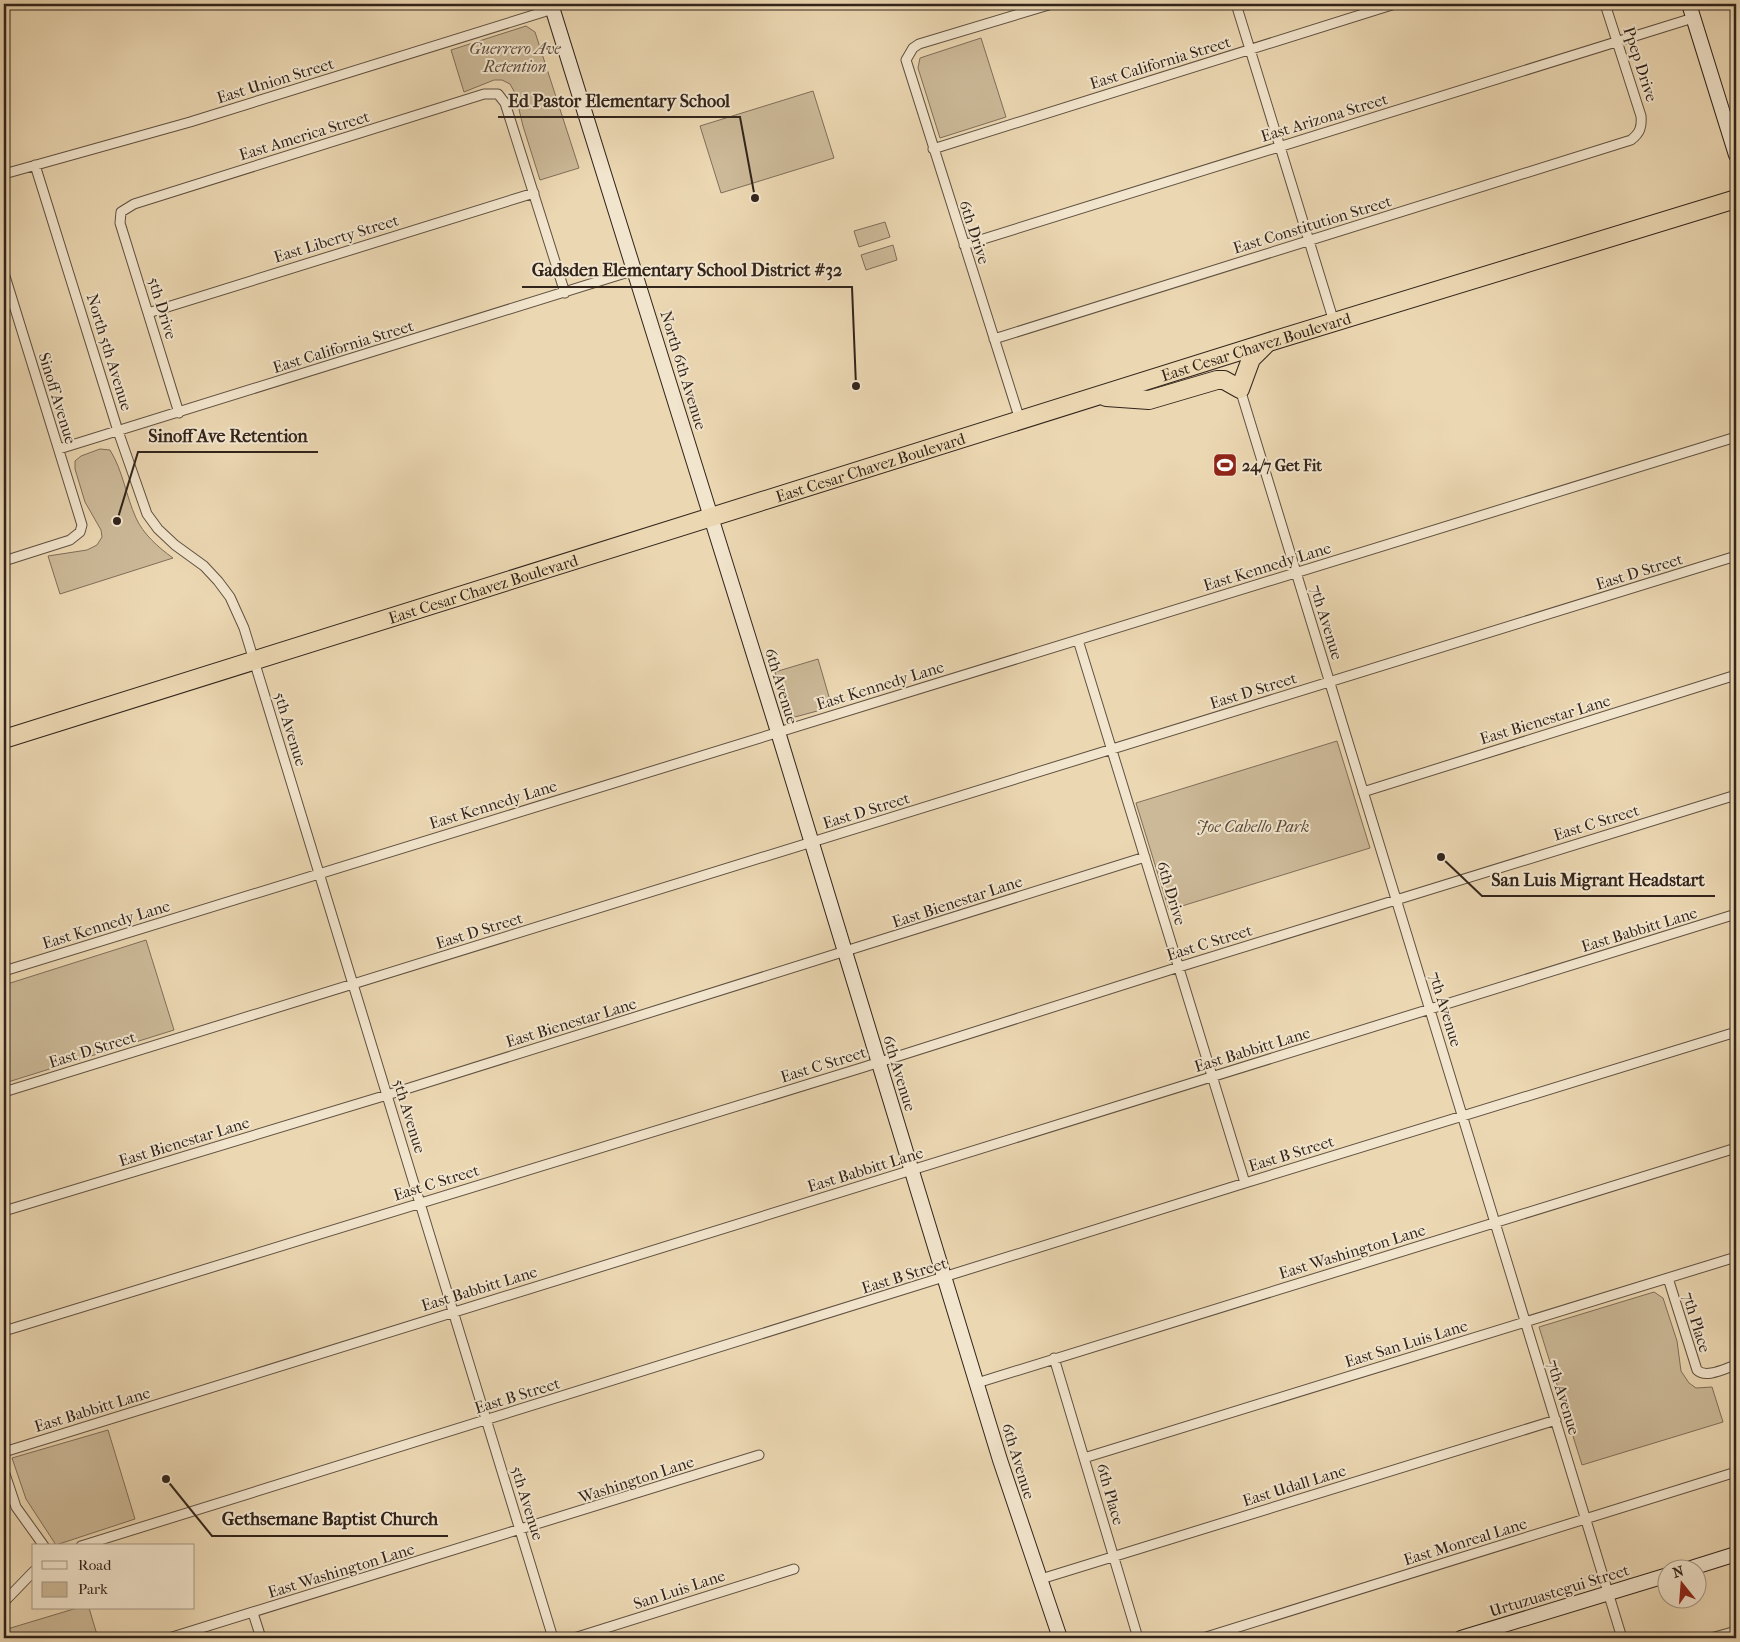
<svg xmlns="http://www.w3.org/2000/svg" width="1740" height="1642" viewBox="0 0 1740 1642" font-family="'IM FELL French Canon',serif">
	<style>
		.green { fill: #ccb998; stroke: #7f6e5a }
		.lines { fill: none; stroke-linecap: round; stroke-linejoin: round }
		.street-casing { stroke: #605141; stroke-width: 11 }
		.secondary-casing { stroke: #32241b; stroke-width: 16 }
		.highway-casing { stroke: #32241b; stroke-width: 20 }
		.street { stroke: #f2e5cd; stroke-width: 9 }
		.secondary { stroke: #f2e5cd; stroke-width: 14 }
		.highway { stroke: #ebd7b2; stroke-width: 18 }
		.labels { text-anchor: middle; stroke-width: 4; stroke-linejoin: round; paint-order: stroke }
		.park-label { font-size: 16px; font-style: italic; fill: #58493a; stroke: #f2e5cd }
		.street-label { font-size: 16px; fill: #32241b; stroke: #f2e5cd }
		.poi-label { font-size: 16px; font-weight: bold; fill: #32241b; stroke: #f2e5cd; text-anchor: start }
		.leader { fill: none; stroke: #32241b; stroke-width: 2 }
		.callout-dot { fill: #32241b; stroke: #f2e5cd; stroke-width: 2 }
		.callout-label { font-size: 18px; text-anchor: middle; font-weight: bold; fill: #32241b; stroke: #f2e5cd; stroke-width: 4; stroke-linejoin: round; paint-order: stroke }
	</style>
	<rect width="100%" height="100%" fill="#ebd7b2"/>
	<filter id="stains"><feTurbulence type="fractalNoise" baseFrequency=".004" numOctaves="4"/><feColorMatrix values="0 0 0 0 .2 0 0 0 0 .09 0 0 0 0 .02 0 0 0 .5 -.17"/></filter>
	<radialGradient id="worn" r=".72"><stop offset=".6" stop-color="#630" stop-opacity="0"/><stop offset="1" stop-color="#630" stop-opacity=".3"/></radialGradient>
	<path class="green" d="M526,26L535,32L579,168L540,180L523,126L515,93L510,84L502,80H494L464,92L451,50Z
		M981,38L1006,117L940,138L918,68L920,58Z
		M813,91L834,158L721,193L700,126Z
		M885,222L890,237L859,247L854,231Z
		M893,245L897,260L866,270L861,255Z
		M100,449L110,450C123,471 126,496 136,518C143,534 159,548 173,558L60,594L48,556L87,550L97,545L102,537L101,530L85,502L75,469V461L81,456Z
		M818,659L832,707L795,717L787,712L775,672Z
		M1337,741L1370,848L1169,910L1136,803Z
		M146,940L174,1030L8,1082L4,1070V985Z
		M1654,1292L1663,1298L1677,1341L1681,1371L1689,1383L1696,1388L1712,1387L1723,1422L1582,1465L1539,1327Z
		M108,1430L135,1519L56,1545L26,1499L12,1458Z
		M77,1608H89L98,1638H4V1630Z"/>
	<g class="lines">
		<defs>
			<path id="street" d="M1236,4L1334,322
				M933,149L1395,4
				M35,165L118,431L147,514L158,529L175,545L204,566L218,581L230,597L244,628L553,1638
				M4,174L190,122L553,9
				M964,245L1693,18
				M4,273L82,525L80,532L70,540L4,561
				M148,313L534,193
				M994,339L1631,140C1640,133 1642,127 1641,116L1605,4
				M1240,389L1622,1638
				M179,413L120,223L121,212L134,204L484,94H498L505,103L565,293
				M1020,420L906,60L913,48L919,44L1052,4
				M59,449L635,270
				M1078,640L1245,1183
				M1363,792L1736,675
				M4,971L1736,437
				M4,1092L1736,556
				M4,1211L387,1095L1145,857
				M1668,1278L1697,1370C1706,1379 1726,1368 1736,1365
				M4,1331L861,1068L1179,967L1736,795
				M1054,1358L1138,1638
				M977,1383L1736,1148
				M4,1452L1736,914
				M1084,1458L1736,1257
				M4,1471L16,1507L44,1546
				M81,1546L1245,1183L1736,1032
				M1041,1579L1556,1420
				M4,1602L34,1571
				M253,1613L261,1638
				M169,1638L759,1455
				M574,1638L794,1569
				M1203,1638L1736,1472
				M1711,1638L1736,1631"/>
			<path id="secondary" d="M551,4L778,732L1000,1460L1060,1638
				M1689,4L1736,155
				M1685,1570L1736,1554
				M1461,1638L1668,1575"/>
			<g id="highway">
				<path d="M1106,397L1149,400L1217,380H1224L1240,389L1251,359L1266,344"/>
				<path id="s1" d="M4,739L1269,342L1736,199"/>
			</g>
		</defs>
		<use href="#street" class="street-casing"/>
		<use href="#secondary" class="secondary-casing"/>
		<use href="#highway" class="highway-casing"/>
		<use href="#street" class="street"/>
		<use href="#secondary" class="secondary"/>
		<use href="#highway" class="highway"/>
	</g>
	<defs>
		<symbol id="stadium-square" viewBox="-11 -11 22 22"><rect x="-9" y="-9" width="18" height="18" rx="4" fill="#8f2418" stroke="#f2e5cd"/><path d="M0-5a6.5 5 0 1 0 0 10a6.5 5 0 1 0 0-10ZM-3.5-1.8h7v3.6h-7Z" fill="#fff"/></symbol>
	</defs>
	<g fill-rule="evenodd">
		<use href="#stadium-square" x="1211" y="451" width="28" height="28"/>
	</g>
	<g class="labels">
		<g class="park-label">
			<text x="515" y="54">Guerrero Ave<tspan x="515" dy="18">Retention</tspan></text>
			<text x="1253" y="832">Joe Cabello Park</text>
		</g>
		<g class="street-label">
			<text transform="translate(1160 62) rotate(-17)" y="6">East California Street</text>
			<text transform="translate(1641 64) rotate(72)" y="6">Ppep Drive</text>
			<text transform="translate(275 80) rotate(-17)" y="6">East Union Street</text>
			<text transform="translate(1324 117) rotate(-17)" y="6">East Arizona Street</text>
			<text transform="translate(304 135) rotate(-17)" y="6">East America Street</text>
			<text transform="translate(1312 224) rotate(-17)" y="6">East Constitution Street</text>
			<text transform="translate(975 232) rotate(72)" y="6">6th Drive</text>
			<text transform="translate(336 238) rotate(-17)" y="6">East Liberty Street</text>
			<text transform="translate(163 308) rotate(73)" y="6">5th Drive</text>
			<text transform="translate(343 346) rotate(-17)" y="6">East California Street</text>
			<text dy="6" stroke="none"><textPath href="#s1" startOffset="1312">East Cesar Chavez Boulevard</textPath></text>
			<text transform="translate(110 352) rotate(73)" y="6">North 5th Avenue</text>
			<text transform="translate(684 370) rotate(73)" y="6">North 6th Avenue</text>
			<text transform="translate(58 398) rotate(73)" y="6">Sinoff Avenue</text>
			<text dy="6" stroke="none"><textPath href="#s1" startOffset="908">East Cesar Chavez Boulevard</textPath></text>
			<text transform="translate(1267 566) rotate(-17)" y="6">East Kennedy Lane</text>
			<text transform="translate(1639 571) rotate(-17)" y="6">East D Street</text>
			<text dy="6" stroke="none"><textPath href="#s1" startOffset="502">East Cesar Chavez Boulevard</textPath></text>
			<text transform="translate(1327 622) rotate(73)" y="6">7th Avenue</text>
			<text transform="translate(880 685) rotate(-17)" y="6">East Kennedy Lane</text>
			<text transform="translate(782 686) rotate(73)" y="6">6th Avenue</text>
			<text transform="translate(1253 690) rotate(-17)" y="6">East D Street</text>
			<text transform="translate(1545 719) rotate(-17)" y="6">East Bienestar Lane</text>
			<text transform="translate(291 729) rotate(73)" y="6">5th Avenue</text>
			<text transform="translate(493 804) rotate(-17)" y="6">East Kennedy Lane</text>
			<text transform="translate(866 810) rotate(-17)" y="6">East D Street</text>
			<text transform="translate(1596 822) rotate(-17)" y="6">East C Street</text>
			<text transform="translate(1172 893) rotate(73)" y="6">6th Drive</text>
			<text transform="translate(957 901) rotate(-18)" y="6">East Bienestar Lane</text>
			<text transform="translate(106 924) rotate(-17)" y="6">East Kennedy Lane</text>
			<text transform="translate(1639 929) rotate(-17)" y="6">East Babbitt Lane</text>
			<text transform="translate(479 930) rotate(-17)" y="6">East D Street</text>
			<text transform="translate(1209 942) rotate(-17)" y="6">East C Street</text>
			<text transform="translate(1446 1009) rotate(73)" y="6">7th Avenue</text>
			<text transform="translate(571 1022) rotate(-17)" y="6">East Bienestar Lane</text>
			<text transform="translate(92 1049) rotate(-17)" y="6">East D Street</text>
			<text transform="translate(1252 1049) rotate(-17)" y="6">East Babbitt Lane</text>
			<text transform="translate(823 1064) rotate(-17)" y="6">East C Street</text>
			<text transform="translate(900 1073) rotate(73)" y="6">6th Avenue</text>
			<text transform="translate(410 1116) rotate(73)" y="6">5th Avenue</text>
			<text transform="translate(184 1141) rotate(-17)" y="6">East Bienestar Lane</text>
			<text transform="translate(1291 1153) rotate(-17)" y="6">East B Street</text>
			<text transform="translate(865 1169) rotate(-17)" y="6">East Babbitt Lane</text>
			<text transform="translate(436 1182) rotate(-17)" y="6">East C Street</text>
			<text transform="translate(1352 1251) rotate(-17)" y="6">East Washington Lane</text>
			<text transform="translate(904 1275) rotate(-17)" y="6">East B Street</text>
			<text transform="translate(479 1288) rotate(-17)" y="6">East Babbitt Lane</text>
			<text transform="translate(1697 1322) rotate(73)" y="6">7th Place</text>
			<text transform="translate(1406 1343) rotate(-17)" y="6">East San Luis Lane</text>
			<text transform="translate(517 1395) rotate(-17)" y="6">East B Street</text>
			<text transform="translate(1564 1397) rotate(73)" y="6">7th Avenue</text>
			<text transform="translate(92 1409) rotate(-17)" y="6">East Babbitt Lane</text>
			<text transform="translate(1019 1461) rotate(73)" y="6">6th Avenue</text>
			<text transform="translate(636 1479) rotate(-18)" y="6">Washington Lane</text>
			<text transform="translate(1294 1485) rotate(-17)" y="6">East Udall Lane</text>
			<text transform="translate(1111 1494) rotate(74)" y="6">6th Place</text>
			<text transform="translate(528 1503) rotate(73)" y="6">5th Avenue</text>
			<text transform="translate(1465 1541) rotate(-17)" y="6">East Monreal Lane</text>
			<text transform="translate(341 1570) rotate(-17)" y="6">East Washington Lane</text>
			<text transform="translate(679 1589) rotate(-18)" y="6">San Luis Lane</text>
			<text transform="translate(1559 1590) rotate(-17)" y="6">Urtuzuastegui Street</text>
		</g>
		<g class="poi-label">
			<text x="1242" y="471">24/7 Get Fit</text>
		</g>
	</g>
	<path class="leader" d="M755 198L740 117H498M856 386L852 287H522M117 521L138 452H318M1441 857L1482 896H1715M166 1479L212 1536H448"/>
	<g class="callout-dot">
		<circle cx="755" cy="198" r="5"/>
		<circle cx="856" cy="386" r="5"/>
		<circle cx="117" cy="521" r="5"/>
		<circle cx="1441" cy="857" r="5"/>
		<circle cx="166" cy="1479" r="5"/>
	</g>
	<g class="callout-label">
		<text x="619" y="107">Ed Pastor Elementary School</text>
		<text x="687" y="276">Gadsden Elementary School District #32</text>
		<text x="228" y="442">Sinoff Ave Retention</text>
		<text x="1598" y="886">San Luis Migrant Headstart</text>
		<text x="330" y="1525">Gethsemane Baptist Church</text>
	</g>
	<rect width="1740" height="1642" fill="none" stroke="#ebd7b2" stroke-width="20"/>
	<rect x="5" y="5" width="1730" height="1632" fill="none" stroke="#32241b" stroke-width="2.5"/>
	<rect x="10" y="10" width="1720" height="1622" fill="none" stroke="#32241b"/>
	<rect x="32" y="1544" width="162" height="65" fill="#f2e5cd" stroke="#a59886"/>
	<rect x="42" y="1561" width="25" height="8" fill="#f2e5cd" stroke="#a59886"/>
	<text x="78" y="1570" font-size="15" fill="#32241b">Road</text>
	<rect x="42" y="1582" width="25" height="15" fill="#ccb998" stroke="#a59886"/>
	<text x="78" y="1594" font-size="15" fill="#32241b">Park</text>
	<g transform="translate(1682 1584) rotate(343)"><circle r="24" fill="#f2e5cd" stroke="#a59886"/>
	<path d="M0-4L9 19L0 12L-9 19Z" fill="#8f2418"/>
	<text y="-8" font-size="14" font-weight="bold" text-anchor="middle" fill="#32241b">N</text>
	</g>
	<rect width="100%" height="100%" filter="url(#stains)"/>
	<rect width="100%" height="100%" fill="url(#worn)"/>
</svg>
